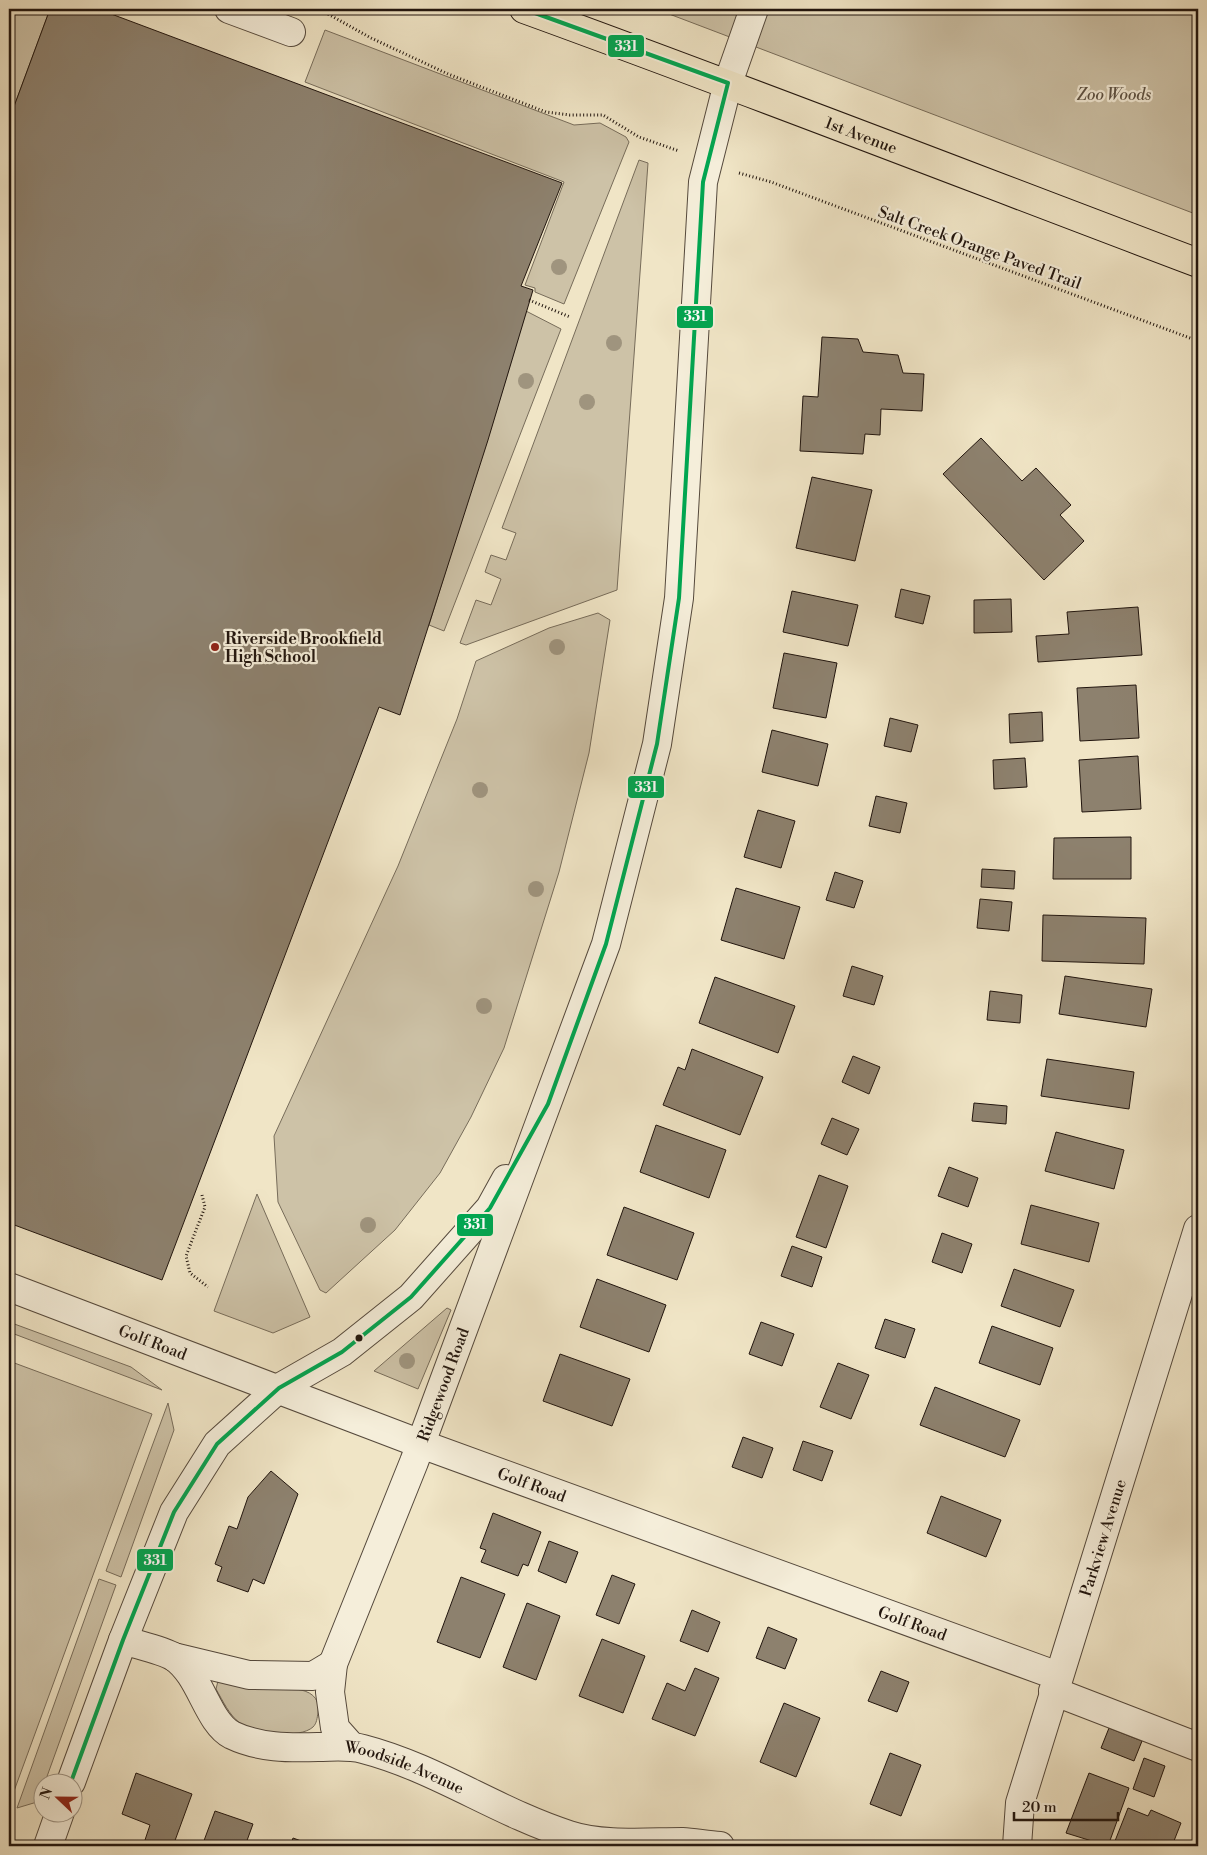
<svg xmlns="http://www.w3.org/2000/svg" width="1207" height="1855" viewBox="0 0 1207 1855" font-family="'Libre Bodoni',serif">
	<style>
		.green { fill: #cdc2a7; stroke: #776c5a }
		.building { fill: #8d816e; stroke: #21150e }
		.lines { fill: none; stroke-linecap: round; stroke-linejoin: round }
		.minor-casing { stroke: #55493c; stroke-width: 30 }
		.major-casing { stroke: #21150e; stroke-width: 30 }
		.path { stroke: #21150e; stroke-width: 3; stroke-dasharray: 1 2.5; stroke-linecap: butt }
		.minor { stroke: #f5eeda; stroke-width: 28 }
		.major { stroke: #f0e5c6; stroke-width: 28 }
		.bus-1-casing { stroke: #f5eeda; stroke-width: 8 }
		.bus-1 { stroke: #00a651; stroke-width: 4 }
		.tree { fill: #9f947e }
		.poi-dot { fill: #8f2418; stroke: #f5eeda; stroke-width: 2 }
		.bus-dot { fill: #21150e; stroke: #f5eeda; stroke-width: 2 }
		.labels { text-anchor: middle; stroke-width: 4.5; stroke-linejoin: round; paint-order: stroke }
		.park-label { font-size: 16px; font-style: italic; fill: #5d5244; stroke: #f5eeda }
		.street-label { font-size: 16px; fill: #21150e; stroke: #f5eeda }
		.poi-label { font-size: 16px; font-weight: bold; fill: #21150e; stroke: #f5eeda; text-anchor: start }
		.line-badge { stroke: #f5eeda; stroke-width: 2 }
		.badge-label { font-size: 14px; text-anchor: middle; font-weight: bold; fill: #fff }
	</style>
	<rect width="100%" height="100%" fill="#f0e5c6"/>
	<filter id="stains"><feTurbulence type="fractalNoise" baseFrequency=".004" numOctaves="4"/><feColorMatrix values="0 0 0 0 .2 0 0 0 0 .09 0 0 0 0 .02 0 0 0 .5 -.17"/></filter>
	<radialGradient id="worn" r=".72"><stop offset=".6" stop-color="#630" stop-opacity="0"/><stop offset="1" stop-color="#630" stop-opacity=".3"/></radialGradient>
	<path class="green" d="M9,9H50L9,120Z
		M656,9H1198V215Z
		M325,30L574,125L600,123L626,137L629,142L564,304L535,292V288L525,285L564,182L305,82Z
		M639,160L648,163L617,590L466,645L460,643L476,600L491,605L501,579L485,572L491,555L506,560L516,533L502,528Z
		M526,311L561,329L444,631L429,625Z
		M598,613L610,620L589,753L559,872L504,1048L471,1117L440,1173L395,1230L326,1293L320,1290L278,1202L274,1136L398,866L457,719L476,661L549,628Z
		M257,1194L310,1317L273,1333L214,1311Z
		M447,1308L451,1310L418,1389L374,1371Z
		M9,1322L131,1367L162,1390L9,1332Z
		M9,1361L152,1414L10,1802H9Z
		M168,1403L174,1430L121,1577L106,1571Z
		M99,1579L116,1585L45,1782H42L37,1802L17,1808Z
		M218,1681C231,1684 243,1688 256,1688C273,1690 323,1680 318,1713C317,1718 317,1723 313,1727C300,1739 255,1734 240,1723C229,1715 223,1701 216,1689Z"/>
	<path class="building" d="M50,9H98L562,183L521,286L533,290L488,440L400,715L379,707L162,1280L9,1223V120Z
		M822,337L858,339L863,352L898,355L903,373L924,374L922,411L881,409L880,435L865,434L863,454L800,451L803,396L818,397Z
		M981,438L1022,481L1036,468L1071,505L1060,515L1084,541L1044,580L943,474Z
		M812,477L872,490L855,561L796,548Z
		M901,589L930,596L923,624L895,617Z
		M792,591L858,605L848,646L783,632Z
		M1011,599L1012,632L974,633V600Z
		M1138,607L1142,655L1038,662L1036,636L1069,634L1067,612Z
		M784,653L837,663L826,718L773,708Z
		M1136,685L1139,738L1080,741L1077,688Z
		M1042,712L1043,741L1010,743L1009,714Z
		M890,718L918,725L911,752L884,746Z
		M772,730L828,744L818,786L762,772Z
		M1138,756L1141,809L1082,812L1079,760Z
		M1025,758L1027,787L994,789L993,760Z
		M876,796L907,803L900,833L869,826Z
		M758,810L795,821L781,868L744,857Z
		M1131,837V879H1053L1054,838Z
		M982,869L1015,871L1014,889L981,887Z
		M835,872L863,881L854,908L826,900Z
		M736,888L800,907L784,959L721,940Z
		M980,899L1012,902L1009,931L977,928Z
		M1043,915L1146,918L1144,964L1042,961Z
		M852,966L883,976L874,1005L843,996Z
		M1065,976L1152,989L1146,1027L1059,1014Z
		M715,977L795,1006L778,1053L699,1023Z
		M990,991L1022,995L1020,1023L987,1020Z
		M692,1049L763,1077L740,1135L663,1105L678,1067L685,1070Z
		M853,1056L880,1067L869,1094L842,1082Z
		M1047,1059L1134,1072L1129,1109L1041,1096Z
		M974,1103L1007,1106L1006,1124L972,1121Z
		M832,1118L859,1129L847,1155L821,1144Z
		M656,1125L726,1150L709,1198L640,1172Z
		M1056,1132L1124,1150L1114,1189L1045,1171Z
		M949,1167L978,1178L968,1207L938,1196Z
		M819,1175L848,1186L826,1248L796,1237Z
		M1031,1205L1099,1223L1089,1262L1021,1244Z
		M624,1207L694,1233L677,1280L607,1255Z
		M942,1233L972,1244L962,1273L932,1262Z
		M792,1246L822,1257L812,1287L781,1276Z
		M1014,1269L1074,1290L1060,1327L1001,1306Z
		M597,1279L666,1305L649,1352L580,1327Z
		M885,1319L915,1329L905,1358L875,1348Z
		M761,1322L794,1334L782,1366L749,1354Z
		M992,1326L1053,1348L1040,1385L979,1363Z
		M560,1354L630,1379L612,1426L543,1401Z
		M838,1363L869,1375L851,1419L820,1407Z
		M935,1387L1020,1420L1005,1457L920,1425Z
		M743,1437L773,1448L762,1478L732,1467Z
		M803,1441L833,1451L822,1481L793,1470Z
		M271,1471L298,1494L264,1584L253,1579L248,1592L217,1581L222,1567L215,1564L229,1526L237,1529L248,1497Z
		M941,1496L1001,1520L986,1557L927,1533Z
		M493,1513L541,1532L528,1566L523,1564L518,1576L481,1562L486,1550L480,1548Z
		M549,1541L578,1552L566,1583L538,1571Z
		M612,1575L635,1584L619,1624L596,1615Z
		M461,1577L505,1594L480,1658L437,1642Z
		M527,1603L560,1616L536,1680L503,1667Z
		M692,1610L720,1622L708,1652L680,1641Z
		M768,1627L797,1639L785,1669L756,1658Z
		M602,1639L645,1656L623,1713L579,1696Z
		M695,1668L719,1678L695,1736L652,1719L667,1683L685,1691Z
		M881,1671L909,1682L897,1712L868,1701Z
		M784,1703L820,1718L796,1777L760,1762Z
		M1109,1728L1142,1741L1134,1761L1101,1748Z
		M890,1753L921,1765L901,1816L870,1804Z
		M1144,1758L1165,1766L1154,1797L1133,1789Z
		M136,1773L192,1794L173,1846H143L150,1825L122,1814Z
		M1089,1773L1129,1788L1108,1846L1066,1833Z
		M1128,1808L1148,1816L1151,1810L1181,1823L1172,1846H1113Z
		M215,1811L253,1824L245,1846H202Z
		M293,1838L315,1846H290Z"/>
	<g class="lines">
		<defs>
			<g id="minor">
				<path d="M229,9L291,32"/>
				<path id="s1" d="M9,1287L421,1444L1058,1676"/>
				<path id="s2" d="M123,1640C138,1645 162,1650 174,1657C201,1675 207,1722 232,1735C259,1748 289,1748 318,1747C333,1747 348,1745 363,1749C436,1768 497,1812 569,1835C602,1846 647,1842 682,1842C695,1843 707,1845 720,1846"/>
				<path d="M174,1657L249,1675L313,1676L333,1664"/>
				<path d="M1053,1691L1198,1747"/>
				<path id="s3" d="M351,1746L335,1728L330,1692L333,1664L414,1462L606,944L657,744L679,598L703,182L728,83L754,9"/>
				<path d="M71,1782L123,1640L174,1512L217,1444L279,1388L342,1352L411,1297L490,1208L506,1179"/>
				<path d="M48,1846L60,1812"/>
				<path id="s4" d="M1017,1846L1020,1803L1198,1229"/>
			</g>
			<g id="major">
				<path id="s5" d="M524,9C750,91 973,178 1198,263"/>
			</g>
		</defs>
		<use href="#minor" class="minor-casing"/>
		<use href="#major" class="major-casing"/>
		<path class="path" d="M319,9L371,38L448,74L546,112L570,115H603L639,137L679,151
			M739,173L771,182L1198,341
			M529,300L570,317
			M202,1195L205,1207L186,1256L190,1273L208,1287"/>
		<use href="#minor" class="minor"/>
		<use href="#major" class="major"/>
		<defs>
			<path id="bus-1" d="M524,9L728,83
				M71,1782L123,1640L174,1512L217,1444L279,1388L342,1352L411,1297L490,1208L548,1104L606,944L657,744L679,598L703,182L728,83"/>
		</defs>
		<use href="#bus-1" class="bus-1-casing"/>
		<use href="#bus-1" class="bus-1"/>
	</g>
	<g class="tree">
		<circle cx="559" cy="267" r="8"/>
		<circle cx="614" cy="343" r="8"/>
		<circle cx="526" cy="381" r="8"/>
		<circle cx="587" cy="402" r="8"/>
		<circle cx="557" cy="647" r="8"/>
		<circle cx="480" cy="790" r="8"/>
		<circle cx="536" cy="889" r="8"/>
		<circle cx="484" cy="1006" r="8"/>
		<circle cx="368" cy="1225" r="8"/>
		<circle cx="407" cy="1361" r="8"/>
	</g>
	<circle class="poi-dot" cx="215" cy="647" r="5"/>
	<circle class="bus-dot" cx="359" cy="1338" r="4.5"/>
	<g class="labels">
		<g class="park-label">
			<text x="1114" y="100">Zoo Woods</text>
		</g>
		<g class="street-label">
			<text dy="6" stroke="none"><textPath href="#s5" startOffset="360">1st Avenue</textPath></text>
			<text transform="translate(980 247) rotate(20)" y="6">Salt Creek Orange Paved Trail</text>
			<text dy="6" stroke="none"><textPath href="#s1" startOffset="154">Golf Road</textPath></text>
			<text dy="6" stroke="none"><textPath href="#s3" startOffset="389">Ridgewood Road</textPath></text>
			<text dy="6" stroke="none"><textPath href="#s1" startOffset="559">Golf Road</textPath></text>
			<text dy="6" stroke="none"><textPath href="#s4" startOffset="321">Parkview Avenue</textPath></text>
			<text dy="6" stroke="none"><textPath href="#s1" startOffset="964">Golf Road</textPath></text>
			<text dy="6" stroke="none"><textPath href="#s2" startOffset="330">Woodside Avenue</textPath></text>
		</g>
		<g class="poi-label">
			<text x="225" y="644">Riverside Brookfield<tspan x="225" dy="18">High School</tspan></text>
		</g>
	</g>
	<g class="line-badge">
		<rect x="607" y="34" width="38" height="24" rx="5" fill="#00a651"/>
		<rect x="676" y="305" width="38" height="24" rx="5" fill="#00a651"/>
		<rect x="627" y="775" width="38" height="24" rx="5" fill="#00a651"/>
		<rect x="456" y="1213" width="38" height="24" rx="5" fill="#00a651"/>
		<rect x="136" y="1548" width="38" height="24" rx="5" fill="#00a651"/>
	</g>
	<g class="badge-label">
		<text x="626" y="51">331</text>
		<text x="695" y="321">331</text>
		<text x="646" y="792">331</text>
		<text x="475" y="1229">331</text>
		<text x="155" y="1565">331</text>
	</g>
	<rect width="1207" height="1855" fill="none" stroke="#f0e5c6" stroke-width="30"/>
	<rect x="10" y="10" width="1187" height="1835" fill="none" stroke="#21150e" stroke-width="2.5"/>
	<rect x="15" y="15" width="1177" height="1825" fill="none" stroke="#21150e"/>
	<g transform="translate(58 1798) rotate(292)"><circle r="24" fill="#f5eeda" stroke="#a09788"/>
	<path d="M0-4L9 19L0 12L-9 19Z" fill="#8f2418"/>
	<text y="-8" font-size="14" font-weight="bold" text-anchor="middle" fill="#21150e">N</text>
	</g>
	<path d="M1014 1812v8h104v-8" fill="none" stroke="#21150e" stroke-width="2.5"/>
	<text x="1022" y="1812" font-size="15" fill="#21150e" stroke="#f5eeda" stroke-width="4" paint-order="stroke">20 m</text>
	<rect width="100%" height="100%" filter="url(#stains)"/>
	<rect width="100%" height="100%" fill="url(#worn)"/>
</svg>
